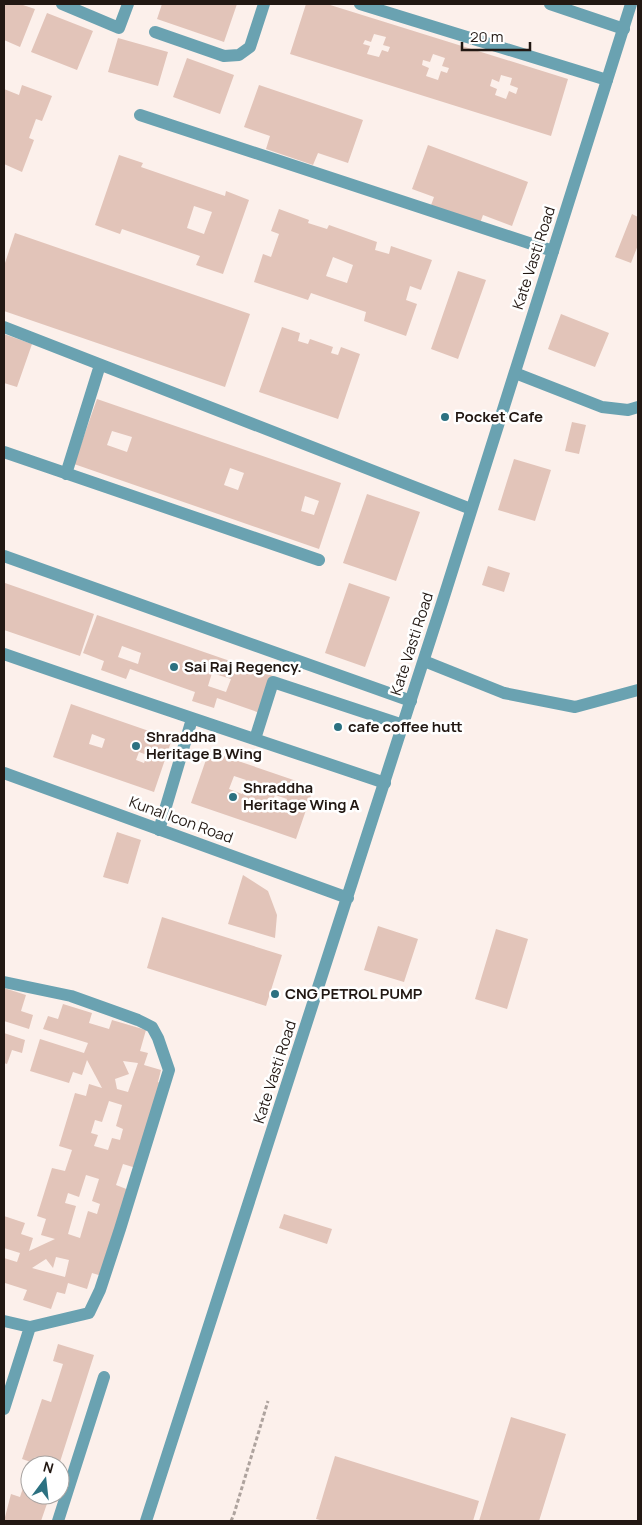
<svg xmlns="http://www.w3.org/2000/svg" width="642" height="1525" viewBox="0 0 642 1525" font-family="Manrope,sans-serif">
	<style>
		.building { fill: #e2c4b9; fill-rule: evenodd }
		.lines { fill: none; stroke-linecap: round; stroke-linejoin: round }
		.path { stroke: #aea39e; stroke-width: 3; stroke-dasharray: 4 2.5; stroke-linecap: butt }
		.service { stroke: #6aa2b1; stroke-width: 12 }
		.minor { stroke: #6aa2b1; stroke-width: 12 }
		.tertiary { stroke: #6aa2b1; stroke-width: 12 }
		.poi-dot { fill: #2c7181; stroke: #fff; stroke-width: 2 }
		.labels { text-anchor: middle; stroke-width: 5; stroke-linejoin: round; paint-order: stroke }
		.street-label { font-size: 15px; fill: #221813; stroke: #fff }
		.poi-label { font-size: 15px; font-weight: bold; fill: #221813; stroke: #fff; text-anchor: start }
	</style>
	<rect width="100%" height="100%" fill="#fcf0eb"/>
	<path class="building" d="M4,4H20L35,9L20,47L4,40Z
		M162,4H237L224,42L157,19Z
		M306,4H327L568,79L551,136L290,54ZM374,34L386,37L383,45L390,47L388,52L382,50L379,57L367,54L370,46L363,44L365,40L371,42ZM433,54L445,58L442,66L449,68L447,73L441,71L438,80L426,76L429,68L422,65L423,60L430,62ZM501,75L512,78L510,85L518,88L516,94L509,91L506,99L495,95L497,89L490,86L492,79L499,82Z
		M47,13L93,31L77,70L31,52Z
		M118,38L168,52L158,86L108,72Z
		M187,58L234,75L220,114L173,97Z
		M22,85L52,96L42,121L36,119L29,138L34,140L22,172L4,164V89L19,95Z
		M259,85L363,120L348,163L318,153L313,165L266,149L270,136L244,127Z
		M428,145L528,182L512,226L483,215L479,226L430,208L434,197L412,189Z
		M119,155L143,163L141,167L225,196L226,191L249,200L223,274L196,265L200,256L122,229L120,234L95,225ZM194,206L212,212L204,234L187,228Z
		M279,209L309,220L308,223L327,229L329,225L377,242L375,250L389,254L391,246L432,260L421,290L410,286L406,300L417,304L406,336L364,321L366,312L311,293L308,300L254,282L263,254L271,257L279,234L271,231ZM333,257L353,265L347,283L326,276Z
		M632,214L638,217V245L631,263L615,257Z
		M15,233L250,314L225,387L4,311V266Z
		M458,271L486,280L458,359L431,349Z
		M561,314L609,333L595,367L548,349Z
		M282,327L300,333L298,341L308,344L310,339L333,347L331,353L338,355L341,347L360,354L338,419L259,392Z
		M4,334L32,344L17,387L4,383Z
		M97,399L341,483L319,549L74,464ZM112,431L132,437L127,452L107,445ZM230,468L244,473L238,490L224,485ZM305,496L319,501L314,515L301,511Z
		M572,422L586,425L579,454L565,451Z
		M514,459L551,470L535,521L498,510Z
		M367,494L420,512L396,581L343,563Z
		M488,566L510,573L504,592L482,585Z
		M5,583L94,614L80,656L4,630V588Z
		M349,583L390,597L365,667L325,653Z
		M97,615L273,676L260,713L217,698L214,708L192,701L195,692L130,669L126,679L101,670L104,661L83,653ZM122,646L141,653L138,664L118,657ZM212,673L231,679L226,692L208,686Z
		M71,704L172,739L154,792L53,757ZM92,734L105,739L102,748L89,744ZM139,752L147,755L144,763L136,760Z
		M209,751L314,787L296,839L191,803ZM234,776L246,780L242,794L229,789ZM275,795L287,799L284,808L272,803Z
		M117,832L141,840L128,884L103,877Z
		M243,875L268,891L277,915L275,938L228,924Z
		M162,917L282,955L266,1006L147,968Z
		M378,926L418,939L404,982L364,970Z
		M496,929L528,939L507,1009L475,999Z
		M4,988L26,995L21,1011L33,1015L29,1029L4,1021Z
		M63,1004L92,1013L89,1023L109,1029L112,1020L146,1030L140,1051L148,1053L144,1065L161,1070L158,1082L163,1084L136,1168L123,1164L116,1185L129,1190L102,1276L92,1273L87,1289L68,1283L65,1294L57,1292L51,1309L23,1300L27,1290L5,1283L4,1287V1258L17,1262L20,1253L4,1248V1216L25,1223L21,1234L33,1238L29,1251L55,1239L41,1235L46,1219L37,1216L52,1168L65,1171L72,1150L59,1146L75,1093L86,1096L89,1084L102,1088L87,1060L82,1075L73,1072L69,1083L30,1071L40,1039L84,1053L88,1043L43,1029L48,1016L58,1019ZM123,1061L138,1063L128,1092L117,1089L115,1079L129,1074ZM109,1101L122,1105L116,1126L123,1129L120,1140L112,1138L108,1150L94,1146L98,1135L91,1133L95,1120L102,1122ZM86,1175L99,1179L92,1201L100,1204L97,1214L88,1211L80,1238L68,1234L76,1206L65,1203L68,1193L79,1197ZM56,1257L69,1260L65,1277L32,1268L46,1259L53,1268Z
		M4,1033L25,1040L22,1053L12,1050L7,1064L4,1063Z
		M284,1214L332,1229L327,1244L279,1228Z
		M58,1344L94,1355L59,1465H30L31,1462L22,1459L42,1399L51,1402L63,1364L53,1361Z
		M511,1417L566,1434L539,1521H479Z
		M335,1456L479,1501L473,1521H324L316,1519Z
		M30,1467V1495H50L41,1521H4L11,1494L20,1497Z"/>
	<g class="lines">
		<path class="path" d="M231,1521L234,1514L268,1401"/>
		<path class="service" d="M62,4L119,28L128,4
			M360,4L607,80
			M550,4L624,29
			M155,32L224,56L239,55L250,47L264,4
			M140,115L553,251
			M4,327L471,509
			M4,452L319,560
			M66,474L100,365
			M4,654C130,698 258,740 385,783
			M424,661L504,693L575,707L638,690
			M255,739L273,682L403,725
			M159,830L192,719"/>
		<path class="minor" d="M515,373L602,407L628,410L638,407
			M4,556L411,701
			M4,982L71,996L138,1020L152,1027L158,1038L169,1070L120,1229L100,1290L89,1313L30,1327L4,1409
			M4,1321L30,1327
			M58,1521L104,1377"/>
		<path class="tertiary" d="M4,773L348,898
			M146,1521L442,603L631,4"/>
	</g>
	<g class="poi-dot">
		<circle cx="445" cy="417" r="5"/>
		<circle cx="174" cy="667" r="5"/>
		<circle cx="338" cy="727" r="5"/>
		<circle cx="136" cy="746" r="5"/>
		<circle cx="233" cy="797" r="5"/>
		<circle cx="275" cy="994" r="5"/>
	</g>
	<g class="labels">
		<g class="street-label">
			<text transform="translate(534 258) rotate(-72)" y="5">Kate Vasti Road</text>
			<text transform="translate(412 644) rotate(-72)" y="5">Kate Vasti Road</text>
			<text transform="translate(181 820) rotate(20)" y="5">Kunal Icon Road</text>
			<text transform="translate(275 1072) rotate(-72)" y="5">Kate Vasti Road</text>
		</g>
		<g class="poi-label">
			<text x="455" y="422">Pocket Cafe</text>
			<text x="184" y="672">Sai Raj Regency.</text>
			<text x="348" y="732">cafe coffee hutt</text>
			<text x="146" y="742">Shraddha<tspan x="146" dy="17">Heritage B Wing</tspan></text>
			<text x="243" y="793">Shraddha<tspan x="243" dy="17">Heritage Wing A</tspan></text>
			<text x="285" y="999">CNG PETROL PUMP</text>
		</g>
	</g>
	<rect width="642" height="1525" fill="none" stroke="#221813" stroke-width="10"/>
	<g transform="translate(45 1480) rotate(15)"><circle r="24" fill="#ffffff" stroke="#a7a3a1"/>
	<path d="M0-4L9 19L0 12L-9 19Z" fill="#2c7181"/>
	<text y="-8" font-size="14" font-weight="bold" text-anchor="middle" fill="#221813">N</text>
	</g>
	<path d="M462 42v8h68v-8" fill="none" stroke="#221813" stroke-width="2.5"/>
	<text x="470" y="42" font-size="15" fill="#221813" stroke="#ffffff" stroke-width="4" paint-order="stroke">20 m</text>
</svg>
